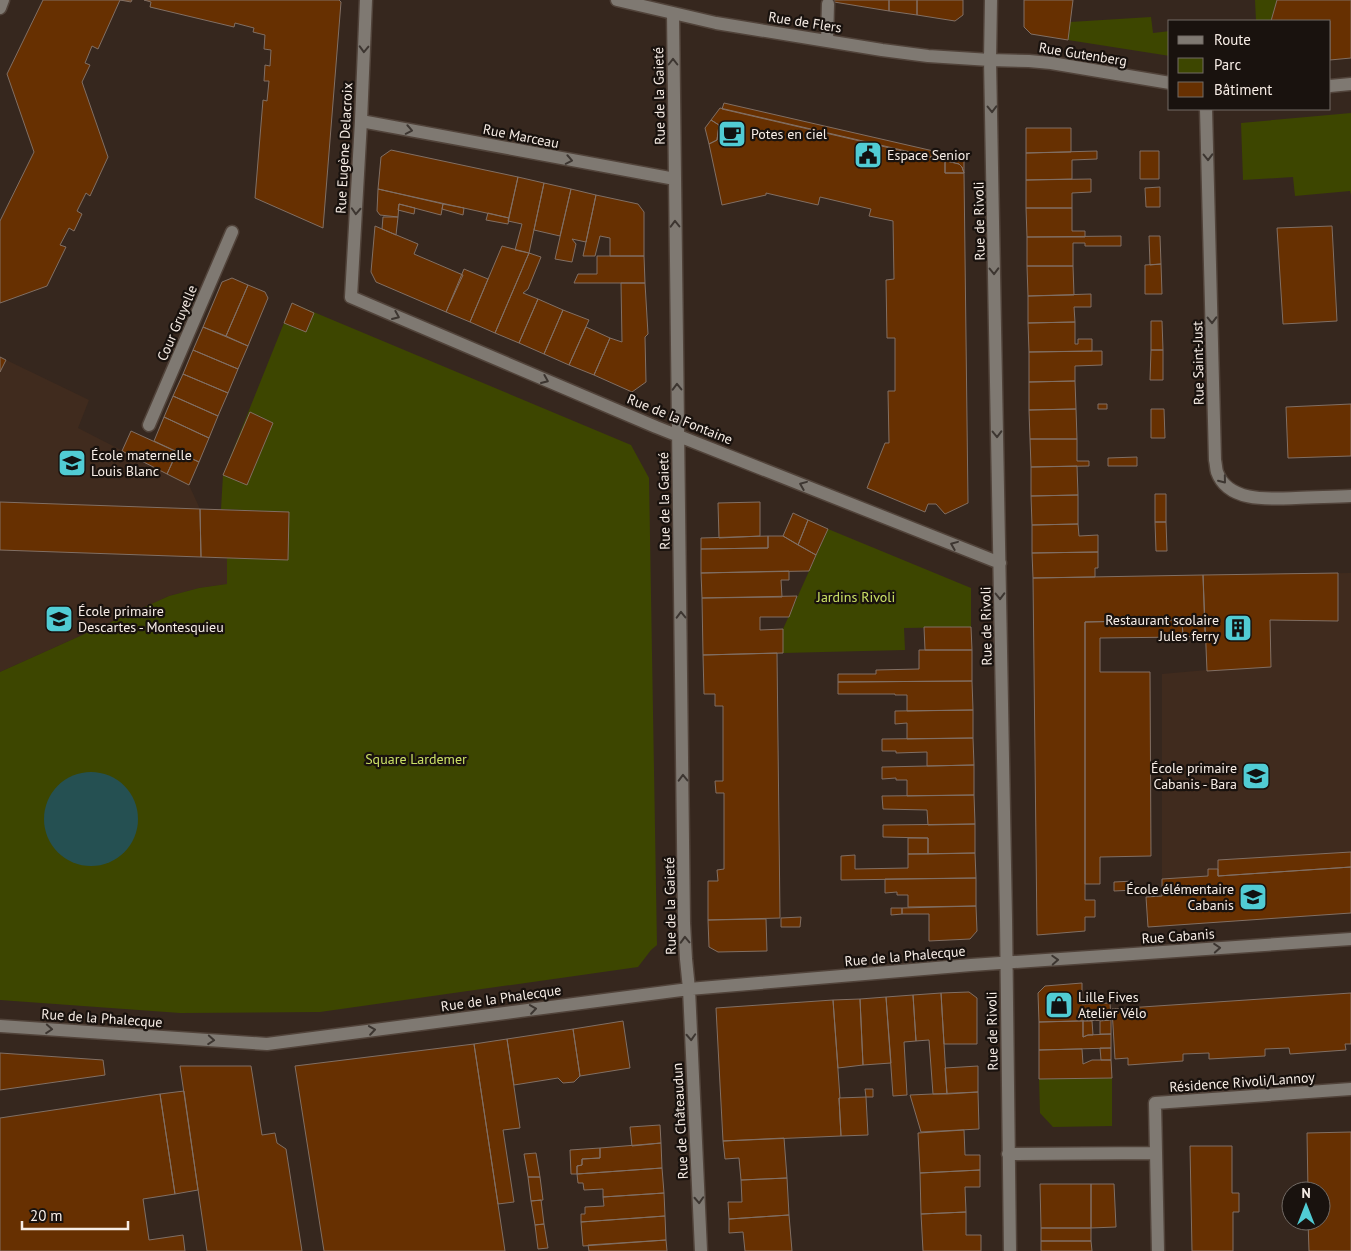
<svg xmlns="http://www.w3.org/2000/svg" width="1351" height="1251" viewBox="0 0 1351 1251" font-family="'PT Sans',sans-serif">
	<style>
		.built { fill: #402b1e }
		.green { fill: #3d4600 }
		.water { fill: #255052 }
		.building { fill: #673001; stroke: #816f64 }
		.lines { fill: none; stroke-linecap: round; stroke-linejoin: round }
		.minor-casing { stroke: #51433a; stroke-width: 15 }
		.minor { stroke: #7f7972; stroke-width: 12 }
		.oneway { stroke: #3d3631 }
		.labels { text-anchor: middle; stroke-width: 4.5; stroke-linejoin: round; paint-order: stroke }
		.street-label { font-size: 14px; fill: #f7ede6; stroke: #19120e }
		.poi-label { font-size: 14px; fill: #f7ede6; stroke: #19120e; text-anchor: start }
		.park-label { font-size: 14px; fill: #cbe066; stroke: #19120e }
	</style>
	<rect width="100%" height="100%" fill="#36271e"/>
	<path class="built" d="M0,357L89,400L78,428L189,485L200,509L289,512L288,560L227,584L199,588L169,596L0,672Z
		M1351,573V913L1148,927L1146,897L1162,896V674L1207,670L1203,575Z"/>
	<path class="green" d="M1255,0H1277L1271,21H1256Z
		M1151,17L1153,33L1170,31V56L1068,40L1070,22Z
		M1351,113V195L1350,191L1295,196L1293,177L1243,180L1241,123Z
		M292,303L631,445L649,478L657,945L651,950L638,967L320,1012L180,1013L0,1000V672L169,596L199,588L227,584V558L288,559L289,512L221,509L223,475Z
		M828,529L971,588V627L904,628L905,650L783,653V629Z
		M1112,1078V1126L1053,1127L1040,1113L1039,1079Z"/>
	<path class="water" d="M44 819a47 47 0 1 1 94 0a47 47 0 1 1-94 0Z"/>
	<path class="building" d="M43,0H132L131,2L120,0L98,49L92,46L85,63L90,65L82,82L108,157L90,196L86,193L77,211L82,214L74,231L69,228L60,245L66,247L47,286L0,303V221L34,152L7,74Z
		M144,0H339L341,2L323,228L255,198L263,100L267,101L269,81H264L265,65L270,66L271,50L264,49L265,35L253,32L254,28L235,23L234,27L150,7L151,2Z
		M834,0H889V11L834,2Z
		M889,0H917V15L889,11Z
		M917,0H963V15L955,21L917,15Z
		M1024,0H1073L1068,40L1031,34L1024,27Z
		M1277,0H1351V58L1330,60V21H1271Z
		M724,103L964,158V173L962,167L959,164L722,109Z
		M720,108L945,160V173H964L968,503L945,514L936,504H928L925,512L867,488L885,443H889L888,391H895V338H887L886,280L894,279L893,221L869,216L871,209L820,197L818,205L766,193V195L722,205L709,144L717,140L719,125L711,120Z
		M711,120L719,125L717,140L709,144L705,128Z
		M1026,128H1071V152L1026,153Z
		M391,150L518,177L509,218L378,189L381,157Z
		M1097,151V159L1072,160V179L1026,180V153Z
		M1140,151H1159V179H1140Z
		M945,160L959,164L962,167L964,173H945Z
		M518,177L544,183L529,253L515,250L522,224L508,221Z
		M1091,179V192L1072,193V208H1026V180Z
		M544,183L571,189L560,236L534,230Z
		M1160,187V207H1146L1145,188Z
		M378,189L443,204L441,215L399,204L398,217L380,215L377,211Z
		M571,189L596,195L586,242L572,239L576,244L572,262L555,259Z
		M596,195L638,204L644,212V256H610V238L600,236L595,256H583Z
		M399,204L415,208L414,214L398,210Z
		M443,204L464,208L463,215L442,209Z
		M1026,208H1072V231H1085V237H1027Z
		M488,213L509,218L508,224L486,220Z
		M383,217H398L396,235L382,229Z
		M375,226L418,244L414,254L463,275L446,312L376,282L371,272Z
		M1332,226L1337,321L1283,324L1277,228Z
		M1121,236V246H1085V243H1073V266H1027V237Z
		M1149,236H1160L1161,264L1150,265Z
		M502,246L529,253L495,333L470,322Z
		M529,253L541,257L528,289L523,293L538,299L519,343L495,333Z
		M597,256H644L645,283H574L578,274H597Z
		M1161,264L1162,294H1145V265Z
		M1027,266H1073L1074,295L1028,296Z
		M464,269L488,279L470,322L446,312Z
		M232,278L248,285L226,336L203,327L222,282Z
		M621,283H645L648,334L645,337L646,382L632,392L594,375L610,338L622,342Z
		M248,285L265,292L268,298L248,346L226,336Z
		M1091,294V307H1074L1075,322L1028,323V296Z
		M538,299L563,310L544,354L519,343Z
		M292,303L314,313L306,332L284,323Z
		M563,310L589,320L569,365L544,354Z
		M1151,321H1162L1163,350H1151Z
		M1075,322V344H1078V339H1092V351L1029,352L1028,323Z
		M203,327L248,346L238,369L193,350Z
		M586,327L610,338L594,375L569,365Z
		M193,350L238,369L228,393L183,374Z
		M1151,350H1163V380H1150Z
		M1102,351V365L1075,366V381L1029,382V352Z
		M0,357L6,360L0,372Z
		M183,374L228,393L218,416L173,396Z
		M1075,381L1076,409L1029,410V382Z
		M173,396L218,416L209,438L164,417Z
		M1098,404H1107V409H1098Z
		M1351,404V456L1288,458L1286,407Z
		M1076,409L1077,439H1030L1029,410Z
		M1151,409H1164L1165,438H1151Z
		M250,412L273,423L247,485L223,475Z
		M164,417L209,438L199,462L154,441Z
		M131,431L177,452L167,474L122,451Z
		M1030,439H1077V461H1089V466L1031,467Z
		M177,452L199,462L189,485L167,474Z
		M1137,457V466H1108V458Z
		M1077,466L1078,495L1031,496V467Z
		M1155,494H1166V522H1155Z
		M1078,495V524L1032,525L1031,496Z
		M0,502L200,509L201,557L0,550Z
		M760,502V536L719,538L718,503Z
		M200,509L289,512L288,560L201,557Z
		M793,513L808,520L798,545L783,536Z
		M808,520L828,529L816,555L798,545Z
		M1155,522H1166L1167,551H1156Z
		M1078,524L1079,536L1098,535V552L1032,553V525Z
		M768,536V548L701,549V538Z
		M768,536H783L816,555L809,571L701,573V549L768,548Z
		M1098,552V568H1095V577L1033,578L1032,553Z
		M789,571V580H781L782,597L702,598L701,573Z
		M1338,573V621L1270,620L1271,667L1207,671L1203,575Z
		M1203,575L1205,636L1183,637L1182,620L1085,622V900H1095V917H1085V931L1037,935L1033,578Z
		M797,596L789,617H760V630L783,629V653L703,655L702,598Z
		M1182,620L1183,637L1100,638V672H1150L1151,856L1100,857V884H1085V622Z
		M924,627H971L972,650H925Z
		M919,650H972V681L838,682V674H876V670L919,669Z
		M777,653L780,918L708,920V881H718L717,870L724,869V793H716L715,781H723V706H715V694H704L703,655Z
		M972,681L973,710L907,711V695H895V694H838V682Z
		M973,710V738L907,739V723L895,724V711Z
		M973,738L974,765L927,766V752L896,753V751H882V739Z
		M974,765V795L907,796V780H896V778L882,779V767Z
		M974,795L975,824L928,825L927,810L883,809L882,796Z
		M975,824V853L928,854V838L883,837V825Z
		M908,838H928V854H908Z
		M1351,852V867L1218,876V860Z
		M975,853L976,878L841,880V856L855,855V869L908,868V854Z
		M1351,867V913L1148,927L1146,897L1162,896V879L1208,876V869H1218V876Z
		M976,878V906L908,907V895H897V892L885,893V879Z
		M1134,881L1135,890L1114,891V882Z
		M976,906L977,931L970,939L929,941V914H902V908Z
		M891,908H902V914L891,915Z
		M801,917L800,927H781V918Z
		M766,919L767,951L718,952L709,947L708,920Z
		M1082,983V1004L1110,1003L1111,1020L1039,1022L1038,993L1045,986Z
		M969,992L977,998V1044H944L941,993Z
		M941,993L947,1094H933L929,1040L916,1041L913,995Z
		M1351,993V1044H1345L1346,1050L1290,1054L1289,1048L1265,1049V1056L1209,1059V1053L1183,1054V1061L1128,1065V1058L1115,1059L1112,1009Z
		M913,995L916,1041L904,1042L907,1095L893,1096L886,997Z
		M886,997L891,1063L863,1065L860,999Z
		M860,999L863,1065L838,1068L833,1000Z
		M833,1000L840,1098H839L841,1136L723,1141L716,1008Z
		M1111,1020V1034H1100V1021Z
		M623,1021L630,1068L580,1076L573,1029Z
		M1083,1021V1037L1088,1035L1111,1034V1048L1039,1050V1022Z
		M1083,1021H1092L1093,1035H1088L1083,1037Z
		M573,1029L580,1076L574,1082L563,1083L558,1078L514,1085L507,1039Z
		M507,1039L520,1128L503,1130L514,1202L498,1204L474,1044Z
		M474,1044L505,1251H324L295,1066Z
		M1100,1048H1111V1060H1101Z
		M1082,1049L1083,1064L1092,1060H1111L1112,1078L1039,1079V1050Z
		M0,1053L103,1060L105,1075L0,1090Z
		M180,1066H251L262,1135L275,1133L277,1143L286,1149L302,1251H207Z
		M978,1066V1092L947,1094L945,1068Z
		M865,1089H873V1097H866Z
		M184,1091L198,1190L175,1194L160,1094Z
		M978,1092L979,1129L921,1132L910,1095Z
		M160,1094L175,1194L143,1199L149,1240L183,1235L185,1251H0V1118Z
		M866,1097L868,1135L841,1136L839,1098Z
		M660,1125L661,1143L632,1146L630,1127Z
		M964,1130L965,1155H980V1170L920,1173L918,1133Z
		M1351,1132V1251H1309L1308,1221H1321V1191H1308L1307,1133Z
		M784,1138L787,1178L741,1180L739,1158L725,1159L723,1141Z
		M661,1143L662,1168L577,1174V1166L582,1165V1159L600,1158V1148Z
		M1190,1146H1232V1193H1239V1212H1233V1251H1192Z
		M600,1148V1158L582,1159V1165L577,1166V1174H571L570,1150Z
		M536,1153L540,1177H528L524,1154Z
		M662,1168L664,1193L603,1197V1189L584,1190L583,1183H578L577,1174Z
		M980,1170V1187H965L966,1212L921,1214L920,1173Z
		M528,1177H540L543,1200L531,1201Z
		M787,1178L789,1215L729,1219L728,1202H742L741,1180Z
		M1040,1184H1091V1228H1041Z
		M1091,1184H1114L1116,1227L1091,1228Z
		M664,1193L665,1216L581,1222V1214H585V1207L604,1206L603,1197Z
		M541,1200L544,1224L535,1225L531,1201Z
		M966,1212V1235H981V1251H923L921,1214Z
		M789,1215L792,1251H745L743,1232L729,1233V1219Z
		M665,1216L666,1240L583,1246L581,1222Z
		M544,1224L548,1248L538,1249L535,1225Z
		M1041,1228H1091V1241H1041Z
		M666,1240L667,1251H589L588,1245Z
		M1041,1241H1091L1092,1251H1041Z"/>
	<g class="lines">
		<defs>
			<path id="minor" d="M366,0L361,121L351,297L656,427L1000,563
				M617,0L716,23L882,50L928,56L990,60L1029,61L1051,63L1170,83
				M991,0L990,60L1006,919L1010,1251
				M0,8L3,0
				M673,13L684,923L686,959L689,989L701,1251
				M827,41L828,4
				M1330,86L1351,84
				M1206,109L1215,460C1216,464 1216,469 1217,472C1228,503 1271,499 1296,498C1315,497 1333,497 1351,496
				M361,121L675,179
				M149,425L232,232
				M0,1026L267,1044L689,989L971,965L1351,939
				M1008,1154L1156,1153
				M1158,1251L1155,1103L1351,1089"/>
		</defs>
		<use href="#minor" class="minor-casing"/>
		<use href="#minor" class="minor"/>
	</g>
	<defs><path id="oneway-chevron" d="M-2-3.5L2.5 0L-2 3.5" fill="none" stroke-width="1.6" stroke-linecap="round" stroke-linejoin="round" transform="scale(1.25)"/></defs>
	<g class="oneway">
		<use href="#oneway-chevron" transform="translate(364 49) rotate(92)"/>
		<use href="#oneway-chevron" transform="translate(673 62) rotate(-90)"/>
		<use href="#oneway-chevron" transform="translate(992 109) rotate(89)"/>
		<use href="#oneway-chevron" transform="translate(409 130) rotate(11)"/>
		<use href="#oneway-chevron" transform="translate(1208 157) rotate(89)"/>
		<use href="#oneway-chevron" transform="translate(569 160) rotate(11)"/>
		<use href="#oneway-chevron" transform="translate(356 211) rotate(93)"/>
		<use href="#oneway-chevron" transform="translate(675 224) rotate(-91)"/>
		<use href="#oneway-chevron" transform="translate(994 271) rotate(89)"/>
		<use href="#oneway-chevron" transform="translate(396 316) rotate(23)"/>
		<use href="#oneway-chevron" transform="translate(1212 320) rotate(89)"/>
		<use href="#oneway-chevron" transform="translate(545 380) rotate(23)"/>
		<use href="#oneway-chevron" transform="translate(677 387) rotate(-91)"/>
		<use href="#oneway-chevron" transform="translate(997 434) rotate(89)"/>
		<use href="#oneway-chevron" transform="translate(1223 480) rotate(51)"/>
		<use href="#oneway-chevron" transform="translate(803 485) rotate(-158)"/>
		<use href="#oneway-chevron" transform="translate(954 545) rotate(-158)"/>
		<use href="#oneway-chevron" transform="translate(1000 596) rotate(89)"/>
		<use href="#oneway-chevron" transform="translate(681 615) rotate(-91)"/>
		<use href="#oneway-chevron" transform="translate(683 778) rotate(-91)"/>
		<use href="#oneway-chevron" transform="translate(685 940) rotate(-92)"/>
		<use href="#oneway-chevron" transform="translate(1217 948) rotate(-4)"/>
		<use href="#oneway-chevron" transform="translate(1055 960) rotate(-3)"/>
		<use href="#oneway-chevron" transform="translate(533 1009) rotate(-8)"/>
		<use href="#oneway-chevron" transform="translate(49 1029) rotate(4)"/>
		<use href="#oneway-chevron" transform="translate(372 1030) rotate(-8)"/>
		<use href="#oneway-chevron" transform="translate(691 1037) rotate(87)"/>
		<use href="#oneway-chevron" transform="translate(211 1040) rotate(4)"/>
		<use href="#oneway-chevron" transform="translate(699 1200) rotate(87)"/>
	</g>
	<defs>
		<symbol id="cafe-square" viewBox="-11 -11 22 22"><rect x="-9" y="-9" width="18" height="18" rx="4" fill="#51ccd4" stroke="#19120e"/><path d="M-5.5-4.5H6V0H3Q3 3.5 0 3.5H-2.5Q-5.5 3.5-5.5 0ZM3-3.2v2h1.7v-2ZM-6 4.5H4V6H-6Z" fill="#111"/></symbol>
		<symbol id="civic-square" viewBox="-11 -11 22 22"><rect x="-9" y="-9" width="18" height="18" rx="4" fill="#51ccd4" stroke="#19120e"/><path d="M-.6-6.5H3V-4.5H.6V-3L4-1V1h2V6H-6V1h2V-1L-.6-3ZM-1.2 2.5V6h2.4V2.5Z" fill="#111"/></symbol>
		<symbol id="school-square" viewBox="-11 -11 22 22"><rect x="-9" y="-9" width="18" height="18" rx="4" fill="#51ccd4" stroke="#19120e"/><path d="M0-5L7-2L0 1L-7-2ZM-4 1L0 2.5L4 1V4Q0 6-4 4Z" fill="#111"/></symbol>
		<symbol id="building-square" viewBox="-11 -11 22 22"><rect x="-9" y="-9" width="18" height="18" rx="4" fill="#51ccd4" stroke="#19120e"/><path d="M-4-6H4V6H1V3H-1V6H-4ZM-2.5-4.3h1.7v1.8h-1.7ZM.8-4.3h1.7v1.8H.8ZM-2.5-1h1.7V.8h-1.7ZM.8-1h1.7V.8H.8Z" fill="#111"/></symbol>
		<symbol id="shop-square" viewBox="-11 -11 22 22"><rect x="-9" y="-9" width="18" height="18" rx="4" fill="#51ccd4" stroke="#19120e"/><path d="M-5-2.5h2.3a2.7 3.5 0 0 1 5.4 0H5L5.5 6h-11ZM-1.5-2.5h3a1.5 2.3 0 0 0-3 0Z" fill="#111"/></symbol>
	</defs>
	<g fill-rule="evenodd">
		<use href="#cafe-square" x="716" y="118" width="32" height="32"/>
		<use href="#civic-square" x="852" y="139" width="32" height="32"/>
		<use href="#school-square" x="56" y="447" width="32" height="32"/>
		<use href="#school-square" x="43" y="603" width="32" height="32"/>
		<use href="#building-square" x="1222" y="612" width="32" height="32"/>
		<use href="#school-square" x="1240" y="760" width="32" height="32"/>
		<use href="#school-square" x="1237" y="881" width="32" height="32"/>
		<use href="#shop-square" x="1043" y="989" width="32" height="32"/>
	</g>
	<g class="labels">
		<g class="street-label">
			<text transform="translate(805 22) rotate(9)" y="5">Rue de Flers</text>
			<text transform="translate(1083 54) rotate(9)" y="5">Rue Gutenberg</text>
			<text transform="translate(659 96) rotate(-91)" y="5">Rue de la Gaieté</text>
			<text transform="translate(521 136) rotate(11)" y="5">Rue Marceau</text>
			<text transform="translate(344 148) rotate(-87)" y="5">Rue Eugène Delacroix</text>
			<text transform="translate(979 221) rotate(-91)" y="5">Rue de Rivoli</text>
			<text transform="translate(177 323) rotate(-67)" y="5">Cour Gruyelle</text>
			<text transform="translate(1198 363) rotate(-91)" y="5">Rue Saint-Just</text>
			<text transform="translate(680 419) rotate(22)" y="5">Rue de la Fontaine</text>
			<text transform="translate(664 501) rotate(-91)" y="5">Rue de la Gaieté</text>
			<text transform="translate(986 626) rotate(-91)" y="5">Rue de Rivoli</text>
			<text transform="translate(670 906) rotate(-91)" y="5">Rue de la Gaieté</text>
			<text transform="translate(1178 936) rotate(-4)" y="5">Rue Cabanis</text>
			<text transform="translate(905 956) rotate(-5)" y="5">Rue de la Phalecque</text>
			<text transform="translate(501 998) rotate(-8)" y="5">Rue de la Phalecque</text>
			<text transform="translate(102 1018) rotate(4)" y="5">Rue de la Phalecque</text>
			<text transform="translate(992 1031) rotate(-91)" y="5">Rue de Rivoli</text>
			<text transform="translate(1242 1082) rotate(-4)" y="5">Résidence Rivoli/Lannoy</text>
			<text transform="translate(680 1121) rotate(-93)" y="5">Rue de Châteaudun</text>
		</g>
		<g class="poi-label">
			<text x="751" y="139">Potes en ciel</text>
			<text x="887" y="160">Espace Senior</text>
			<text x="91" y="460">École maternelle<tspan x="91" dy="16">Louis Blanc</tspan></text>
			<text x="78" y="616">École primaire<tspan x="78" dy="16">Descartes - Montesquieu</tspan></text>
			<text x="1219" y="625" text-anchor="end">Restaurant scolaire<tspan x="1219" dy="16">Jules ferry</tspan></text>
			<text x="1237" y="773" text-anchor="end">École primaire<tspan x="1237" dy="16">Cabanis - Bara</tspan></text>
			<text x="1234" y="894" text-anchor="end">École élémentaire<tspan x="1234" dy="16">Cabanis</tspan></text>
			<text x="1078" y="1002">Lille Fives<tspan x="1078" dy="16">Atelier Vélo</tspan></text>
		</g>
		<g class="park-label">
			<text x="856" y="602">Jardins Rivoli</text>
			<text x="416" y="764">Square Lardemer</text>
		</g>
	</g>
	<rect x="1168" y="20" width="162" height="90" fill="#19120e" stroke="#726a64"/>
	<rect x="1178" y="36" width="25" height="8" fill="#7f7972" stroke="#726a64"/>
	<text x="1214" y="45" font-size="15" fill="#f7ede6">Route</text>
	<rect x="1178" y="58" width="25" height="15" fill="#3d4600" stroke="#726a64"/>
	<text x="1214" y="70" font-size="15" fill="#f7ede6">Parc</text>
	<rect x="1178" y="82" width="25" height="15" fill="#673001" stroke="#726a64"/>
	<text x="1214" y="95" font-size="15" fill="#f7ede6">Bâtiment</text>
	<g transform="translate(1306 1206)"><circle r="24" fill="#19120e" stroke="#726a64"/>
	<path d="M0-4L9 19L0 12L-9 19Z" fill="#51ccd4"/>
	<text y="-8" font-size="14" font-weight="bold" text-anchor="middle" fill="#f7ede6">N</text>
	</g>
	<path d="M22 1221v8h106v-8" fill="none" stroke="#f7ede6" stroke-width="2.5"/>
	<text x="30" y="1221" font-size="15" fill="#f7ede6" stroke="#19120e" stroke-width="4" paint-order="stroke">20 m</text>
</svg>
